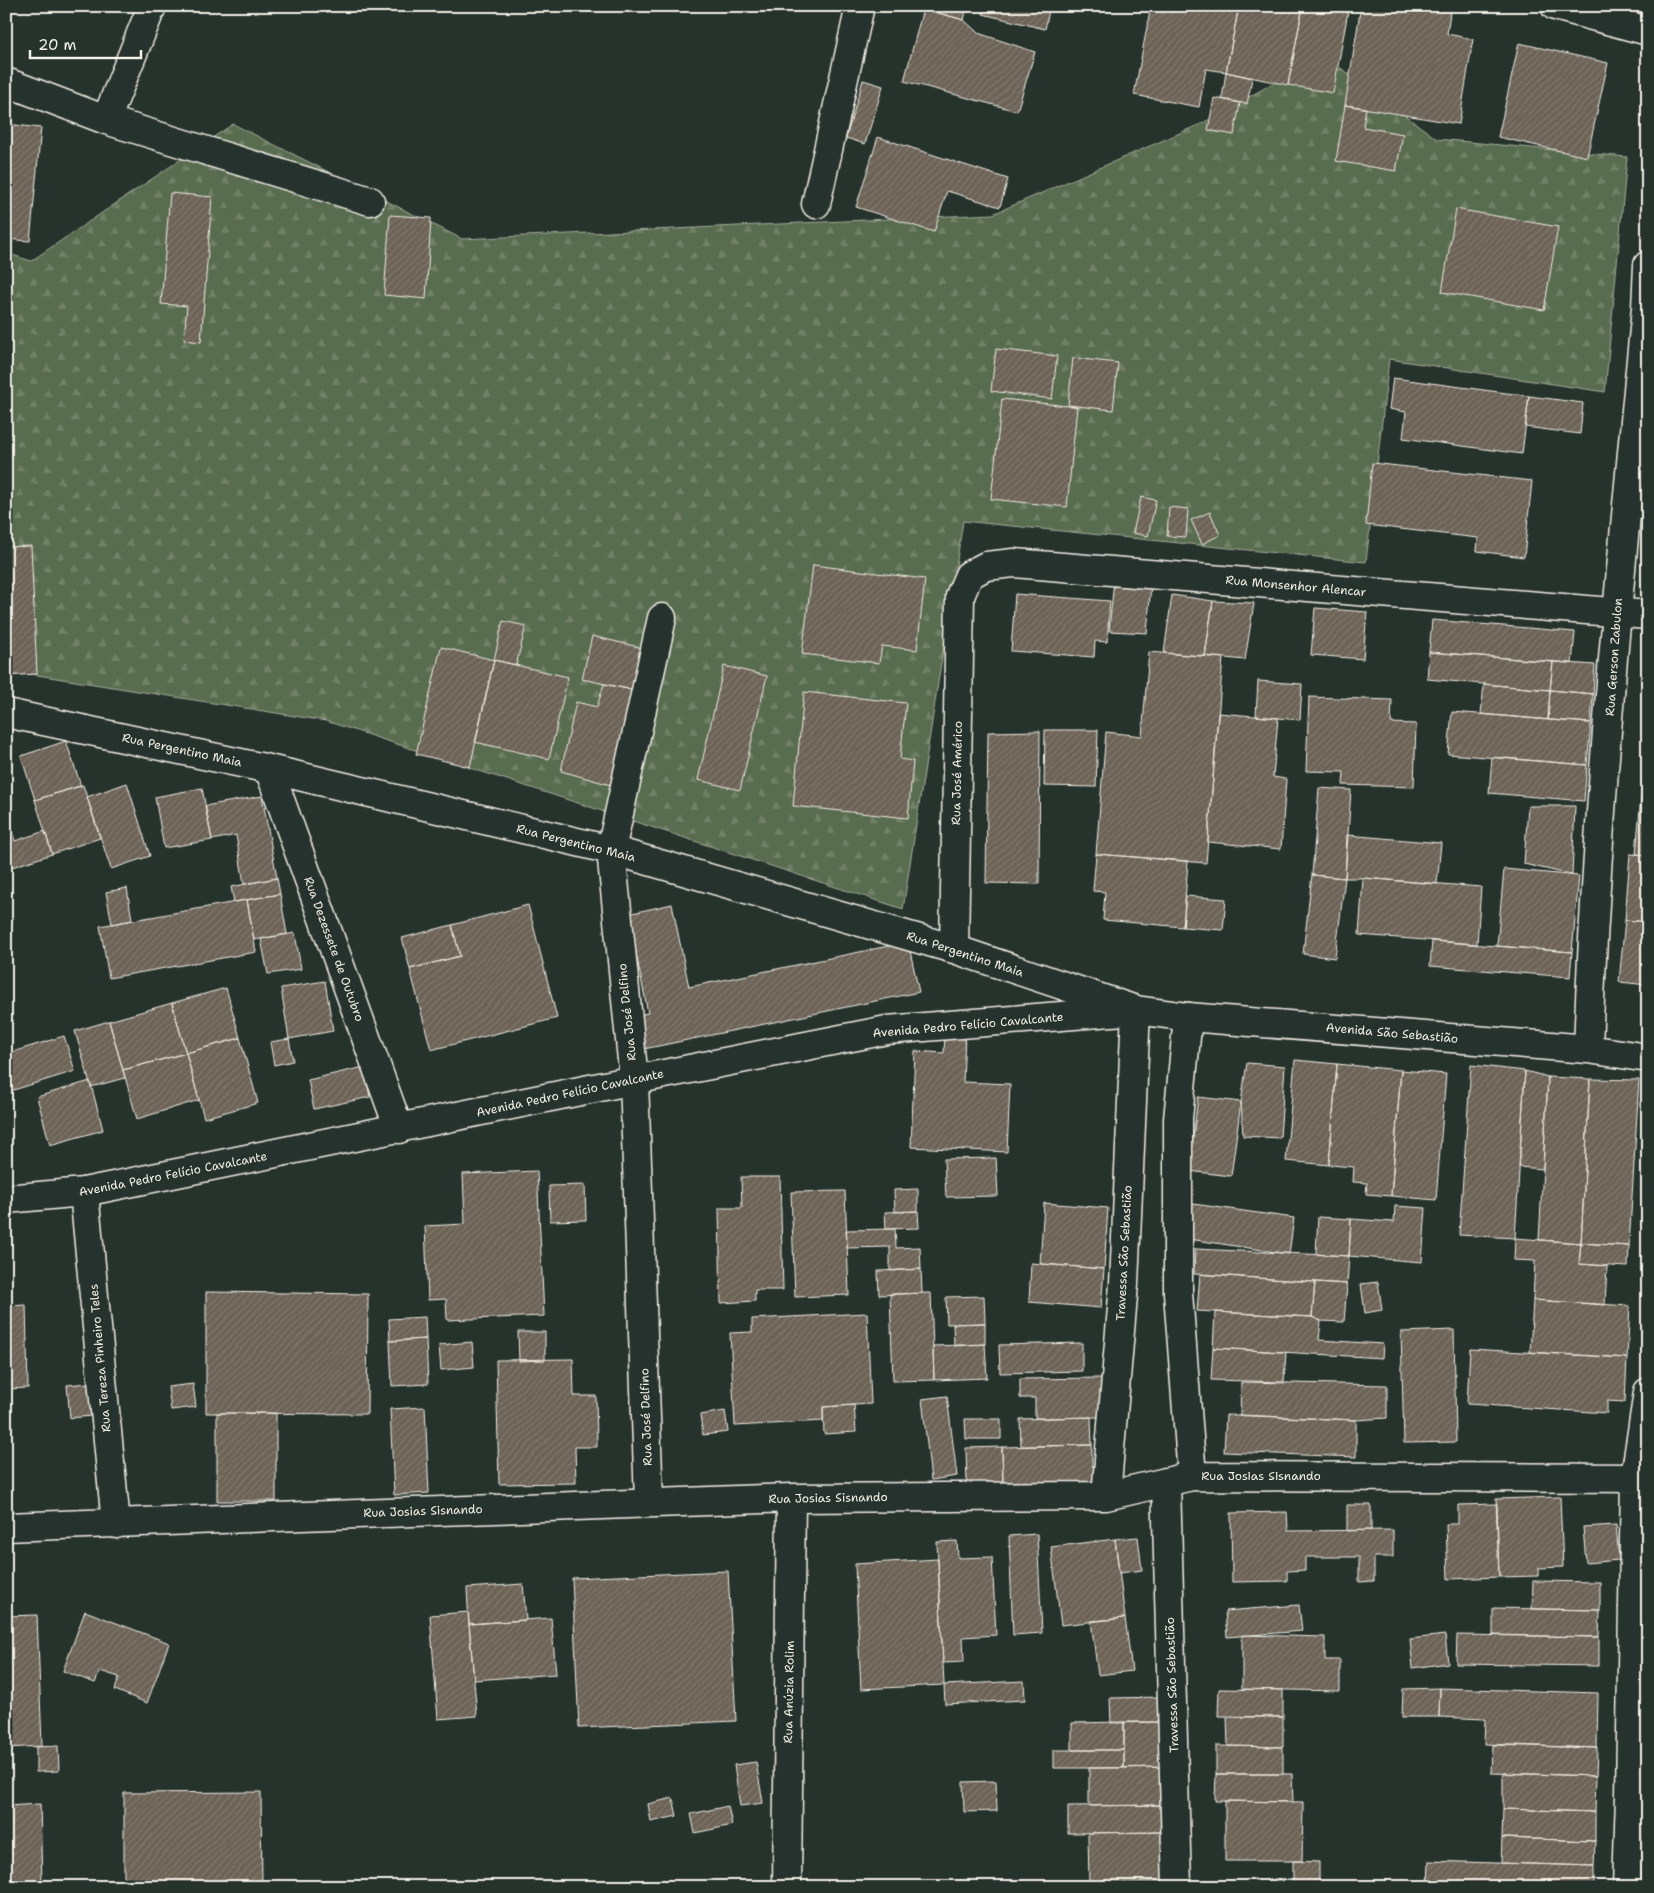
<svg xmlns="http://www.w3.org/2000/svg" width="1654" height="1893" viewBox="0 0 1654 1893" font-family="'Shantell Sans',sans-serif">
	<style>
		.forest { fill: url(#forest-firs); stroke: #a6ae9c }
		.building { fill: url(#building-hatch); stroke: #f4f1e8 }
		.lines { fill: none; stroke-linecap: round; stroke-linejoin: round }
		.minor-casing { stroke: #f4f1e8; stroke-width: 31 }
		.tertiary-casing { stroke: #f4f1e8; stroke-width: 31 }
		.minor { stroke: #26332d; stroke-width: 28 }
		.tertiary { stroke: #26332d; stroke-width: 28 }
		.labels { text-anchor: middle; stroke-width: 4; stroke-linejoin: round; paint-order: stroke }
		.street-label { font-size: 12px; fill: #f4f1e8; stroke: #26332d }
	</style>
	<defs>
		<pattern id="forest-firs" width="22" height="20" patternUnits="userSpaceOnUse" patternTransform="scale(1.25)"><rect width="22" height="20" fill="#596c4f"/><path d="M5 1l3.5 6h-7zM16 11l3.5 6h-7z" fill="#718168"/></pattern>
		<pattern id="building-hatch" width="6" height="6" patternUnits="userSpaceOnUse" patternTransform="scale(1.25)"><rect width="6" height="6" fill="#6c6256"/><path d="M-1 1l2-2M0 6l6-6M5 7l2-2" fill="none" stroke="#82796e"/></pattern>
	</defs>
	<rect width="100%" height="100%" fill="#26332d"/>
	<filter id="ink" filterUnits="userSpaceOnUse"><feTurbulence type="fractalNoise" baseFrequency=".02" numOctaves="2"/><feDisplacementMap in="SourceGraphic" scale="10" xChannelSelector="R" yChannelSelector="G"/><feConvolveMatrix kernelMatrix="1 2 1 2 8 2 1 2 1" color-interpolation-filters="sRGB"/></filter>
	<g filter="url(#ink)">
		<path class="forest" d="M1323,55L1437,139L1627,157L1605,392L1389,359L1366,562L963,521L903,909L326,721L6,670V253L31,261L233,124L462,239L993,214L1203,123Z"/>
		<path class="building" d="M914,6H967L964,20Z
			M984,6H1050L1045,29L983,14Z
			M1151,6H1239L1226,72L1206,69L1199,107L1134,95Z
			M1239,6H1292L1291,9L1302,11L1288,85L1226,72Z
			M1303,6H1349L1333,93L1288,85Z
			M1361,6H1451L1447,34L1473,39L1459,124L1345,105Z
			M923,9L964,20L978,33L1035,52L1017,111L904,81Z
			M1519,43L1608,63L1587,157L1498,137Z
			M1226,72L1252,78L1247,104L1222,99Z
			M863,80L883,86L865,144L846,138Z
			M1214,98L1240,103L1234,135L1208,130Z
			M1345,105L1366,108L1363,127L1403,134L1396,171L1336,161Z
			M6,124L41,128L30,241L6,239Z
			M878,137L1008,179L1000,207L947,191L934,232L856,207Z
			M170,193L212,197L201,342L184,340L187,306L161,304Z
			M1456,209L1558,227L1544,310L1442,292Z
			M390,215L431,218L426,299L384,295Z
			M996,349L1057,356L1052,399L991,391Z
			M1073,358L1118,363L1113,410L1068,405Z
			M1393,378L1529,396L1522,454L1403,438L1406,412L1389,409Z
			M1529,396L1583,403L1580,434L1525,427Z
			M1002,399L1077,407L1067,507L991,499Z
			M1372,463L1532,481L1524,557L1477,551L1478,538L1366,525Z
			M1141,497L1156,500L1148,536L1133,533Z
			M1169,507L1188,509L1186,537L1167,536Z
			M1210,512L1220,535L1202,544L1191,520Z
			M31,546L37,674L6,676V547Z
			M813,565L925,579L917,650L882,646L879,663L802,654Z
			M1114,580L1151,584L1147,633L1109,631Z
			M1015,594L1110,601L1107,642L1095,641L1094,657L1011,651Z
			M1172,595L1213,601L1205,656L1164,653Z
			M1213,601L1254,603L1245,660L1205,656Z
			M1315,608L1367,612L1363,659L1311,655Z
			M1432,620L1575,632L1572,663L1429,652Z
			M503,621L526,626L516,665L494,660Z
			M592,636L647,649L637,691L582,679Z
			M441,647L494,660L470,767L416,754Z
			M1149,652L1223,658L1206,863L1096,854L1106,732L1142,736Z
			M1429,652L1553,662L1550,690L1427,679Z
			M494,660L568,677L549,759L475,742Z
			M1553,662L1595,665L1593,694L1550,690Z
			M724,666L767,676L740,790L698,780Z
			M1258,681L1302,684L1300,720L1256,716Z
			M604,684L637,691L618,787L561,771L576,702L597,707Z
			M1484,684L1550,690L1548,720L1481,714Z
			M1550,690L1593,694L1591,723L1548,720Z
			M804,692L906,703L900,759L913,761L908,818L793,806Z
			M1646,694H1648V720H1644Z
			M1309,697L1392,700L1391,723L1416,724L1414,787L1343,785L1344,772L1306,771Z
			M1452,712L1591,723L1587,765L1448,754Z
			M1218,713L1278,718L1273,777L1286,779L1281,849L1208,842Z
			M1647,727H1648V855L1636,854Z
			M1045,730H1098L1096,787L1044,786Z
			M1040,731L1039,884L986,883L988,732Z
			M66,741L81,786L35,800L21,756Z
			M1492,757L1587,765L1584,801L1489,793Z
			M127,783L150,856L111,869L87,797Z
			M83,785L100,838L52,854L35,800Z
			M202,788L212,840L164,848L155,797Z
			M1319,788L1351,790L1345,878L1312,875Z
			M262,796L277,878L244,884L236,835L212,840L205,806Z
			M1528,806H1575L1572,875L1524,864Z
			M8,818L15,841L45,831L52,854L6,869V819Z
			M1347,835L1441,843L1437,884L1363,878H1345Z
			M1096,854L1188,861L1183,927L1103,920L1105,892L1093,891Z
			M1630,854L1648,855V922L1625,920Z
			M1504,869L1579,876L1572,952L1497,946Z
			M1312,875L1345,878L1335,958L1303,954Z
			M277,878L280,894L234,902L231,887Z
			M1363,878L1481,887L1477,944L1359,935Z
			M127,888L132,920L112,924L106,892Z
			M280,894L287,934L254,940L247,900Z
			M1186,896L1226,899L1223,930L1183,927Z
			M247,900L256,952L109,978L100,926Z
			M672,904L689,987L908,942L919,992L644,1049L637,1015L648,1013L628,914Z
			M528,905L557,1018L431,1050L410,969L460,956L452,925Z
			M1625,920L1648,922V985L1619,982Z
			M452,925L460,956L410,969L402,938Z
			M295,933L301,969L268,974L261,939Z
			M1432,941L1572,952L1570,977L1430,966Z
			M325,981L333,1031L289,1039L281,988Z
			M226,988L240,1038L186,1053L172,1003Z
			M172,1003L186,1053L123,1070L109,1021Z
			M109,1021L125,1078L91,1087L75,1031Z
			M945,1033L965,1034L963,1082L1010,1084L1007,1152L911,1147L915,1051L944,1053Z
			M64,1036L75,1071L7,1092L6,1054Z
			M240,1038L258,1103L204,1118L186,1053Z
			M289,1039L293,1061L274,1065L270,1042Z
			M186,1053L199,1100L137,1119L123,1070Z
			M1295,1060L1337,1064L1329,1165L1286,1161Z
			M1247,1063L1285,1066L1280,1138L1243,1136L1241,1102Z
			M1337,1064L1401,1070L1391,1196L1366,1194L1367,1183L1353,1182L1354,1167L1329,1165Z
			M1471,1065L1525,1071L1515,1238L1459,1235Z
			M364,1067L370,1097L314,1109L308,1080Z
			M1401,1070L1446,1074L1436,1200L1391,1196Z
			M1525,1071L1548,1077L1543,1169L1519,1167Z
			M1548,1077L1590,1079L1581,1243L1539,1240Z
			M1590,1079L1639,1080L1629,1246L1581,1243Z
			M90,1081L103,1130L50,1145L37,1097Z
			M1198,1097L1241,1102L1231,1176L1189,1171Z
			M996,1158L998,1196L946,1197L944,1159Z
			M537,1171L544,1316L447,1320L446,1299L428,1300L425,1226L465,1224L463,1174Z
			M741,1177H780L783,1290H755V1301L721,1303L719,1208H742Z
			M585,1185L586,1220L550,1221L549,1186Z
			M918,1189V1211L895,1212L894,1190Z
			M845,1191L849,1295L795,1297L791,1192Z
			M1044,1203L1108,1208L1104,1269L1040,1264Z
			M1186,1203L1294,1218L1289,1254L1182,1238Z
			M1395,1206L1426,1208L1422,1262L1349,1256L1351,1219L1394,1222Z
			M918,1211L919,1228L886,1229L885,1212Z
			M1318,1217L1351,1219L1349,1256L1316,1254Z
			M895,1229L896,1248L920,1247L921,1269L890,1271V1247L847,1248L846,1230Z
			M1515,1238L1581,1243L1579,1264L1607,1266L1605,1305L1533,1300L1535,1261L1514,1260Z
			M1581,1243L1629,1246L1628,1267L1579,1264Z
			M1195,1249L1349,1256L1347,1284L1194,1274Z
			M1031,1263L1104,1269L1101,1308L1029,1302Z
			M921,1269L922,1293L879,1295L878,1271Z
			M1200,1274L1315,1282L1312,1317L1197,1311Z
			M1315,1282L1347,1284L1344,1322L1321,1321L1312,1317Z
			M1378,1282L1382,1310L1365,1313L1361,1284Z
			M206,1292L368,1294L367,1414L206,1413Z
			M931,1293L934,1380L893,1381L890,1294Z
			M984,1296L985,1323L947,1324L946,1297Z
			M1533,1300L1630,1306L1627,1358L1530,1352Z
			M26,1305L28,1388L6,1389V1306Z
			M1215,1312L1312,1317L1321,1321L1319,1340L1383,1344L1382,1358L1213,1348Z
			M867,1313L871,1404L823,1407V1421L735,1426L730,1333L752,1332V1319Z
			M425,1317L426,1339L390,1341L389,1319Z
			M985,1323V1344L954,1346L953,1324Z
			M1454,1330L1456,1442L1404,1443L1401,1332Z
			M518,1332H545V1360L519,1361Z
			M426,1339L428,1384L392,1386L390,1341Z
			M472,1342L474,1367L441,1370L439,1345Z
			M1082,1343V1371L1000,1373L999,1345Z
			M985,1344L987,1378L934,1380L933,1346Z
			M1213,1348L1286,1352L1284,1382L1211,1380Z
			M1470,1349L1627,1358L1625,1402L1607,1401V1413L1467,1404Z
			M573,1359L574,1396H596L597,1447H575L576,1483L499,1484L496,1360Z
			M1102,1378V1417L1035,1418V1398H1020V1379Z
			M1241,1382L1387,1385V1418L1356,1420L1240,1415Z
			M89,1383L92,1416L70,1418L67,1385Z
			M193,1384L196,1407L171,1410L168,1387Z
			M947,1396L957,1476L931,1480L922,1399Z
			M854,1405L856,1432L824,1434L823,1407Z
			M425,1407L429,1493L394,1495L390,1409Z
			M725,1411L728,1432L703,1435L700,1415Z
			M217,1413H276V1501H217Z
			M1226,1415L1356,1420V1457L1224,1452Z
			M1091,1417L1092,1445L1021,1446L1020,1419Z
			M965,1419H1001V1439H966Z
			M1092,1445V1466H1104V1482L1003,1484L1002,1447Z
			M1002,1447L1003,1484L967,1485L966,1448Z
			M1560,1497L1563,1567L1538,1568V1576L1499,1577L1496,1499Z
			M1497,1504L1499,1577L1448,1579L1446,1524H1458V1505Z
			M1347,1505H1371V1530L1347,1531Z
			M1287,1512L1288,1531L1393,1530V1557H1374V1581L1359,1582V1557H1305V1570L1287,1571V1581L1232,1582L1231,1513Z
			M1616,1525L1619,1560L1586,1563L1583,1527Z
			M1037,1534L1042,1633L1013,1635L1009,1536Z
			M1138,1537L1142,1570L1119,1573L1115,1539Z
			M1115,1539L1125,1618L1061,1625L1051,1547Z
			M957,1541L958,1558L992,1557L996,1635L963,1637L964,1662L943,1663L937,1542Z
			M938,1559L944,1685L861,1689L855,1564Z
			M728,1571L736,1721L579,1728L572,1578Z
			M1533,1581L1600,1582V1610L1532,1609Z
			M523,1584L526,1620L469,1624L467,1588Z
			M1299,1605L1302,1631L1227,1637L1225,1611Z
			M1493,1608L1600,1610L1599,1637L1493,1635Z
			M85,1611L169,1643L147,1703L115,1690L119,1677L100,1671L95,1683L63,1671Z
			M468,1612L477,1716L438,1719L430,1615Z
			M37,1615L42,1746L6,1748V1616Z
			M551,1618L556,1674L474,1680L469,1624Z
			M1125,1618L1132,1671L1098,1675L1091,1621Z
			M1242,1635L1325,1637V1660H1340V1691L1242,1689Z
			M1445,1635L1448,1663L1413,1668L1410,1639Z
			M1457,1635L1599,1637V1666L1456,1664Z
			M1024,1681L1025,1700L945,1704L944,1685Z
			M1440,1688L1439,1717H1402L1403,1689Z
			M1440,1688L1598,1693L1597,1748L1484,1744L1485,1719L1439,1717Z
			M1219,1689L1283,1690V1717L1218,1716Z
			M1164,1697V1722L1111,1723L1110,1698Z
			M1227,1717H1283V1747L1228,1746Z
			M1124,1722V1750H1072V1723Z
			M1124,1722H1164L1165,1767L1124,1768Z
			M1492,1745L1597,1748L1596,1776L1491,1773Z
			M58,1746L59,1771L36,1772V1747Z
			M1216,1746L1283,1747V1774H1216Z
			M1054,1750H1124V1768H1054Z
			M756,1762L763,1803L740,1806L734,1765Z
			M1165,1767V1805L1089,1806V1768Z
			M1503,1773L1596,1776L1595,1812L1503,1809Z
			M1216,1774H1292L1293,1802L1215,1801Z
			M996,1781L997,1811L964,1812L963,1782Z
			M261,1792L262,1887H124V1793Z
			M673,1798L677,1816L651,1822L648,1804Z
			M1225,1801L1303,1802L1302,1861H1225Z
			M40,1804L42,1886L61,1885V1887H6V1806Z
			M1165,1805V1832L1068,1833V1806Z
			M728,1806L732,1825L695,1833L691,1814Z
			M1503,1809L1595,1812V1841L1502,1838Z
			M1165,1832L1166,1882L1089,1883L1088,1833Z
			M1502,1838L1595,1841L1594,1866L1501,1863Z
			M1293,1861L1319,1862V1887H1293Z
			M1429,1861L1594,1866V1887H1428Z
			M1170,1882V1887H1089V1883Z"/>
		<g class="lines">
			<defs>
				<path id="minor" d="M1555,6L1648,31
					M6,82L106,120L370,201
					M106,120L152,6
					M816,204L860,6
					M6,713L269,769L611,850L954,949L1136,1010L1124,1284L1106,1496
					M269,769L399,1129
					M954,949L960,596L969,575L986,566L1014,563L1648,615
					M1188,1017L1178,1119V1293L1192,1476
					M84,1192L116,1524
					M1166,1482L1177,1887
					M649,1502L634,1080L611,850L662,618
					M6,1527L791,1498L1106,1496L1192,1476L1648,1478
					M787,1887L791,1498
					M1627,1887L1630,1795L1635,1477L1648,1392"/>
				<path id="tertiary" d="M1588,1049C1597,801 1622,554 1646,308L1648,265
					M6,1199L84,1192L634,1080L887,1030L1136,1010L1188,1017L1588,1049L1648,1058"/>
			</defs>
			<use href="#minor" class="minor-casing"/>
			<use href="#tertiary" class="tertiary-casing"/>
			<use href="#minor" class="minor"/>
			<use href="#tertiary" class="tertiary"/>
		</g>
	</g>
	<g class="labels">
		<g class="street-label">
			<text transform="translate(1296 586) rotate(5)" y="4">Rua Monsenhor Alencar</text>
			<text transform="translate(1614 657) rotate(-86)" y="4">Rua Gerson Zabulon</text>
			<text transform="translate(182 750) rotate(12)" y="4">Rua Pergentino Maia</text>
			<text transform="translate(957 773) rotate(-89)" y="4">Rua José Américo</text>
			<text transform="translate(576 843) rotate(14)" y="4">Rua Pergentino Maia</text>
			<text transform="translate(334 949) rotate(70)" y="4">Rua Dezessete de Outubro</text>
			<text transform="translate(965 954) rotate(18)" y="4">Rua Pergentino Maia</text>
			<text transform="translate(627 1012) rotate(-96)" y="4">Rua José Delfino</text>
			<text transform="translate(968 1025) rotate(-5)" y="4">Avenida Pedro Felício Cavalcante</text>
			<text transform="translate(1392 1033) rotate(5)" y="4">Avenida São Sebastião</text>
			<text transform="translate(570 1093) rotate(-12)" y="4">Avenida Pedro Felício Cavalcante</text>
			<text transform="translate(173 1174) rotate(-11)" y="4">Avenida Pedro Felício Cavalcante</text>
			<text transform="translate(1124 1253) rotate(-87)" y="4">Travessa São Sebastião</text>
			<text transform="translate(100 1358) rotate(-95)" y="4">Rua Tereza Pinheiro Teles</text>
			<text transform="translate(646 1417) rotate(-92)" y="4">Rua José Delfino</text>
			<text x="1261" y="1480">Rua Josias Sisnando</text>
			<text transform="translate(828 1498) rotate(-1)" y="4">Rua Josias Sisnando</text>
			<text transform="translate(423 1511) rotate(-2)" y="4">Rua Josias Sisnando</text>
			<text transform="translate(1172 1685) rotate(-92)" y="4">Travessa São Sebastião</text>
			<text transform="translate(789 1692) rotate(-89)" y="4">Rua Anúzia Rolim</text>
		</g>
	</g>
	<rect width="1654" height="1893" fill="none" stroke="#26332d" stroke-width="25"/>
	<rect x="12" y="12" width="1629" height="1868" fill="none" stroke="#f4f1e8" stroke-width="2" filter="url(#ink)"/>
	<path d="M30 50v8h111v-8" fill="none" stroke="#f4f1e8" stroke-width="2.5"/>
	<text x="38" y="50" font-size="15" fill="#f4f1e8" stroke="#26332d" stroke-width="4" paint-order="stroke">20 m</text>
</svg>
